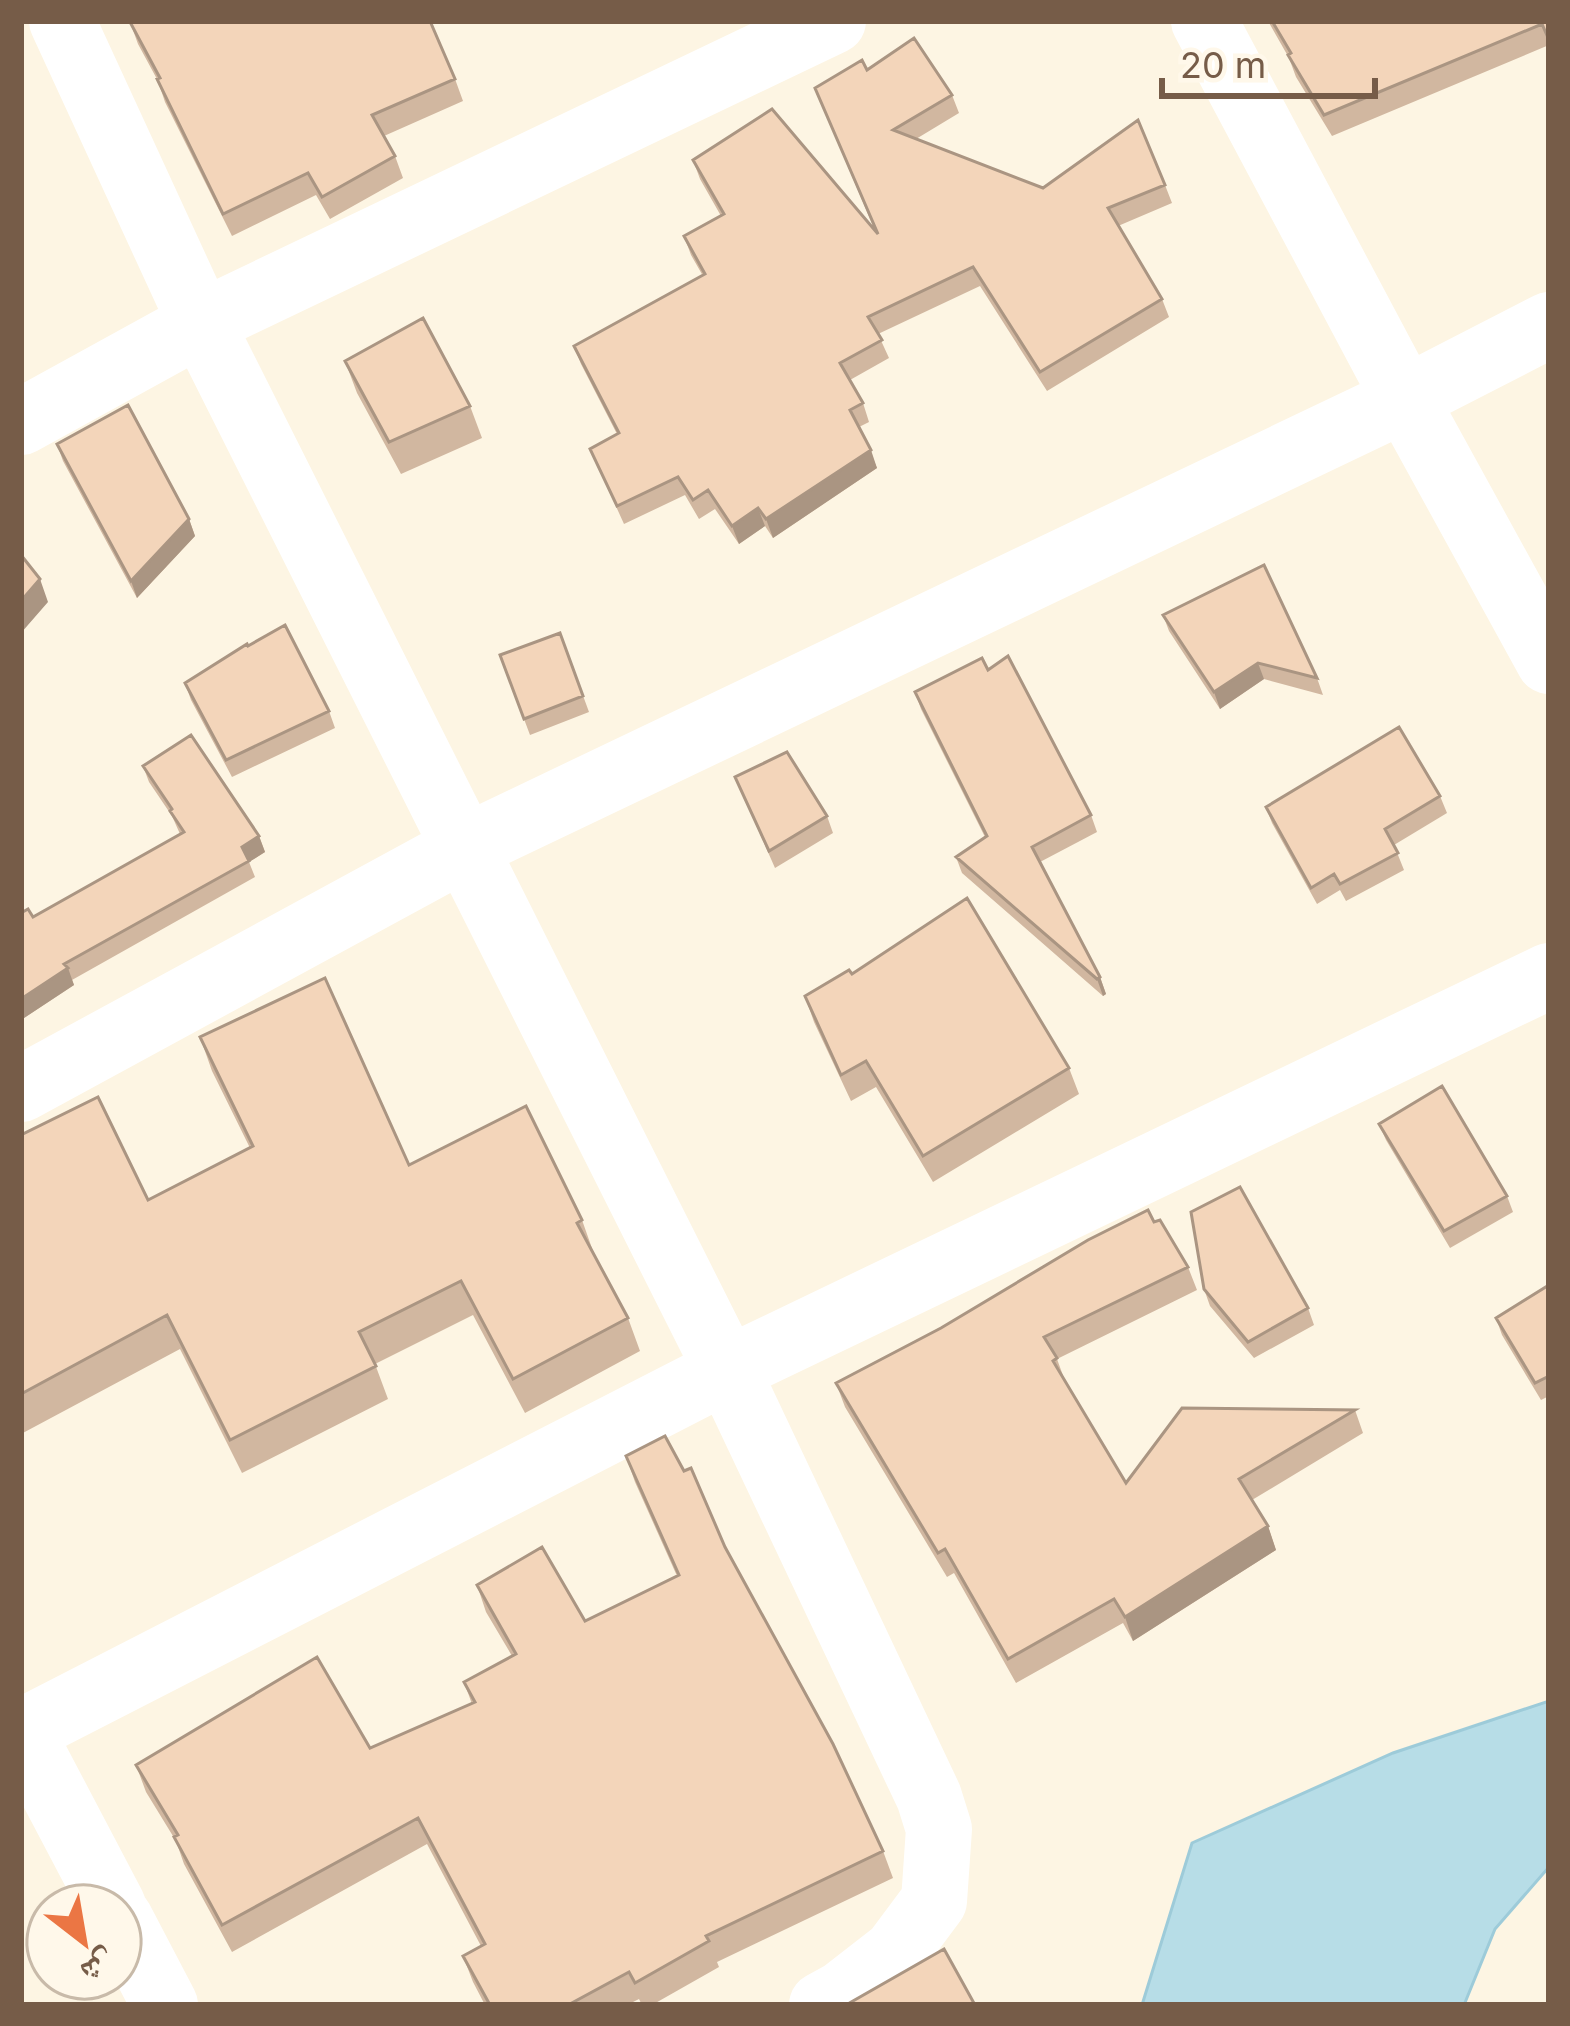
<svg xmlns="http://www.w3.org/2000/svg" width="1570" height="2026" viewBox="0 0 1570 2026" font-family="Inter,'Noto Naskh Arabic',sans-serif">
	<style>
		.water { fill: #b7dde7; stroke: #9dcbd9; stroke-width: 3 }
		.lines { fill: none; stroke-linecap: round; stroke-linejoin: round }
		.minor { stroke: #fff; stroke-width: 66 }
		.wall { fill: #d1b7a0 }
		.shaded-wall { fill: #aa9582 }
		.building { fill: #f3d5ba; stroke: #aa9582; stroke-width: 3 }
	</style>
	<rect width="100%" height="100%" fill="#fdf5e3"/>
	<path class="water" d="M1549,1701V1867L1495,1929L1464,2005H1142L1192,1843L1393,1753Z"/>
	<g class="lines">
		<path class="minor" d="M62,21L201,323L727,1370L929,1797L939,1829L934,1901L896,1952L842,1994L822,2005
			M1204,21L1405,399L1549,661
			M21,422L201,323L833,21
			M21,1089L466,847L1405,399L1549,325
			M21,1731L113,1906
			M21,1732L727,1370L1549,976
			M120,1919L165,2005"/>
	</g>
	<path class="wall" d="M1268,21H1549V45L1332,136L1296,77L1289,58Z
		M130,22L455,79L463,101L384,136L395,156L403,178L330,219L316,195L232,236L165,102L158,81L138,44Z
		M867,70L952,95L959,113L916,139L1043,188L1165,185L1172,203L1118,226L1162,299L1169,317L1047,391L980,286L878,334L889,358L850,380L863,403L869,422L859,427L877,468L773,538L765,526L739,544L715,509L699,519L685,495L624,524L590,449L617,434L581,364L574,346L703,276L691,255L684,236L721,216L700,179L693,160L875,231L815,88Z
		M345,361L470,406L482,438L401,474L357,393Z
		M57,444L189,519L195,536L137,598L63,461Z
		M1163,615L1317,678L1323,695L1264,679L1220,709L1169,631Z
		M560,633L589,712L530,735L500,655Z
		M988,670L1091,815L1097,832L1040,862L1100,977L1106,994L1103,996L962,873L956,857L985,837L921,709L915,692Z
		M185,683L329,711L335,728L232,777L191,700Z
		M143,766L259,836L265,852L249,862L255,877L72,980L74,985L21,1020V913L33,917L180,834L172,816L149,782Z
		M735,777L827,816L833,833L775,868Z
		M1440,796L1447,813L1394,845L1404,870L1346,901L1340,890L1317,904L1272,823L1266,807Z
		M852,974L1069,1068L1079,1094L933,1182L876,1087L851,1101L814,1022L805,996Z
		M200,1037L409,1165L582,1220L594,1254L628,1318L640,1351L525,1413L473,1315L375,1364L388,1399L242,1473L180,1349L21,1434V1135L148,1200L250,1148L212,1071Z
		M1379,1124L1507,1196L1513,1212L1450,1248L1386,1140Z
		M1154,1222L1188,1267L1197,1290L1057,1359L1065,1381L1126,1483L1355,1410L1363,1433L1252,1500L1268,1526L1276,1550L1133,1641L1123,1623L1016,1683L954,1573L947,1577L845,1407L836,1383Z
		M1549,1285V1396L1541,1400L1502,1335L1496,1318Z
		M1204,1289L1308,1308L1314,1325L1254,1358L1210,1306Z
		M626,1456L725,1547L883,1851L893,1878L717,1962L719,1967L652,2005H642L639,1999L627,2005H485L473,1982L463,1956L481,1946L427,1844L232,1952L184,1864L176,1841L146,1792L136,1765L370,1748L472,1704L464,1682L512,1656L486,1612L477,1585L585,1621L677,1576L635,1482Z"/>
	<path class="shaded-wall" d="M871,450L877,468L773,538L766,519Z
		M758,508L765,526L739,544L732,526Z
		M189,519L195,536L137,598L131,581Z
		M40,579L48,602L21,633V601Z
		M1258,663L1264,679L1220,709L1214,692Z
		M259,836L265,852L249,862L242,847Z
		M68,968L74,985L21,1020V999Z
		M1100,977L1106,994L1103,996L1097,979Z
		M1268,1526L1276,1550L1133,1641L1125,1617Z"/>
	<path class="building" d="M430,21L455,79L372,115L395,156L322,197L308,173L223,214L157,79L160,78L130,22Z
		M1272,21H1549V40L1542,24L1324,115L1288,55L1291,53Z
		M914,38L952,95L893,130L1043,188L1138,120L1165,185L1108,208L1162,299L1040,372L973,267L868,317L882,340L840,363L863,403L850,410L871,450L766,519L758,508L732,526L708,490L693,500L678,477L617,506L590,449L619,433L574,346L705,274L684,236L724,214L693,160L772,109L878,234L815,88L862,60L867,70Z
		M423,318L470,406L389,442L345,361Z
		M128,405L189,519L131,581L57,444Z
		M21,555L40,579L21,601Z
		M1264,565L1317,678L1258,663L1214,692L1163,615Z
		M285,625L329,711L226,760L185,683L247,644L248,646Z
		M560,633L583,696L524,719L500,655Z
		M1008,656L1091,815L1032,847L1100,977L1097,979L956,857L987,836L915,692L982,658L988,670Z
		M1399,727L1440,796L1385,829L1398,853L1340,884L1334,874L1311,888L1266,807Z
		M191,735L259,836L242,847L249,861L64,964L68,968L21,999V913L28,909L33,917L184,832L170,811L172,809L143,766Z
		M787,752L827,816L769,851L735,777Z
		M967,898L1069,1068L923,1156L866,1061L841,1075L805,996L849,970L852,974Z
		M325,978L409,1165L526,1106L582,1220L577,1223L628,1318L513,1379L461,1281L359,1332L376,1366L230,1440L167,1315L21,1394V1135L98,1097L148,1200L253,1146L200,1037Z
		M1442,1086L1507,1196L1444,1231L1379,1124Z
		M1240,1187L1308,1308L1248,1342L1204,1289L1191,1212Z
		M1148,1210L1154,1222L1160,1220L1188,1267L1044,1337L1057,1358L1053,1361L1126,1483L1182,1408L1355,1410L1239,1479L1268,1526L1125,1617L1114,1599L1008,1659L945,1549L938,1553L836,1383L941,1328L1088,1240Z
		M1549,1285V1376L1535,1383L1496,1318Z
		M665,1436L684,1471L691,1468L725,1547L833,1744L883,1851L706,1936L709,1941L635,1983L629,1972L568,2005H490L463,1956L485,1944L418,1818L222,1925L174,1837L178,1835L136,1765L317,1657L370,1748L475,1702L464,1682L516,1654L477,1585L542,1547L585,1621L679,1575L626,1456Z
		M944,1949L975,2005H846Z"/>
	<rect width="1570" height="2026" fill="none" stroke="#765c48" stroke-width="48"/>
	<g transform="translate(84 1942) rotate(149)"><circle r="57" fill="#fff8ea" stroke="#c8baa9" stroke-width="3"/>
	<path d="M0-9L21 45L0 30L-21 45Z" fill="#eb7644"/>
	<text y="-18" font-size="33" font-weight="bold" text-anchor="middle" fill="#765c48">ش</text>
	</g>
	<path d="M1162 78v18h213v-18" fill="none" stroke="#765c48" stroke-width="6"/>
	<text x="1180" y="78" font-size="36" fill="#765c48" stroke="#fff8ea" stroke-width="9" paint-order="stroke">20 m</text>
</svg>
